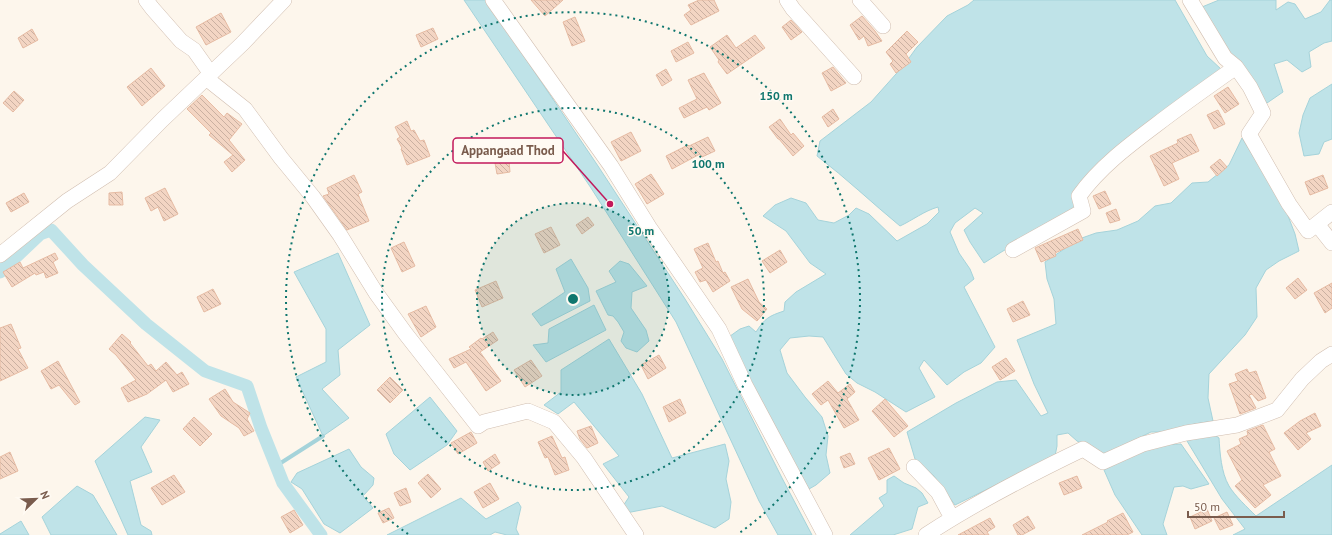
<svg xmlns="http://www.w3.org/2000/svg" width="1332" height="535" viewBox="0 0 1332 535" font-family="'PT Sans',sans-serif">
	<style>
		.water { fill: #bfe3e8; stroke: #a5d3da }
		.lines { fill: none; stroke-linecap: round; stroke-linejoin: round }
		.stream { stroke: #a5d3da; stroke-width: 4 }
		.canal { stroke: #bfe3e8; stroke-width: 13 }
		.building { fill: url(#building-back-hatch); stroke: #e6bba3 }
		.minor-casing { stroke: #d1beb0; stroke-width: 16 }
		.minor { stroke: #fff; stroke-width: 15 }
		.ring { fill: none; stroke: #0f766e; stroke-width: 2; stroke-dasharray: 2 4 }
		.centre { fill: #0f766e; stroke: #fffaf3; stroke-width: 2 }
		.ring-label { font-size: 12px; text-anchor: middle; font-weight: bold; fill: #0f766e; stroke: #fffaf3; stroke-width: 3; stroke-linejoin: round; paint-order: stroke }
		.leader { fill: none; stroke: #c2185b; stroke-width: 1.5 }
		.callout-dot { fill: #c2185b; stroke: #fffaf3; stroke-width: 1.5 }
		.callout { fill: #fffaf3; stroke: #c2185b; stroke-width: 1.5 }
		.callout-label { font-size: 13px; text-anchor: middle; font-weight: bold; fill: #7a5c4d }
	</style>
	<defs>
		<pattern id="building-back-hatch" width="6" height="6" patternUnits="userSpaceOnUse"><rect width="6" height="6" fill="#f3d5c3"/><path d="M-1 5l2 2M0 0l6 6M5-1l2 2" fill="none" stroke="#cab0a1"/></pattern>
	</defs>
	<rect width="100%" height="100%" fill="#fdf6ec"/>
	<path class="water" d="M464,0H486L598,166L685,299L722,359L782,478L812,535H778L759,501L676,322L591,188Z
		M974,0H1175L1207,56L1222,70L1119,149L1077,208L1058,222L1003,251L984,263L970,242L964,230L983,213L975,208L955,223L950,232L959,253L970,269L974,279L964,287L995,347L981,363L964,372L947,385L924,360L919,368L935,397L906,412L875,392L857,383L846,374L823,337L809,336L790,338L780,350L787,373L805,397L822,417L828,436L826,455L830,473L816,485L809,489L726,339L740,329L749,326L756,332C765,318 769,316 784,311L785,302L796,292L826,274L810,263L786,231L763,216L775,205L791,198L806,203L818,220L834,223L849,215L856,208L869,214L897,241L927,224L939,212L938,207C924,211 913,220 900,226C872,203 846,178 817,156L820,141L871,102L904,65L917,47L947,16L968,5Z
		M1219,0H1276V10L1288,2L1295,4L1305,19L1321,12L1330,0H1332V41L1324,43L1309,52L1311,67L1302,72L1287,60L1274,64L1283,92L1267,103L1233,63L1202,7Z
		M1332,84V139L1324,142L1319,154L1304,156L1299,133L1303,115L1310,98Z
		M1242,138L1285,208L1295,234L1299,251L1279,261L1266,270L1256,288L1257,317L1245,335L1209,374L1208,398L1213,421L1194,424L1189,427L1168,432H1151L1114,450L1103,454L1077,441L1068,433L1057,435V446L1055,456L955,505L934,476L915,459L907,432L956,403L997,382L1016,380L1041,416L1048,413L1034,384L1017,340L1056,324L1054,299L1047,279L1045,262L1079,239L1096,233L1117,230L1138,221L1155,206L1171,203L1192,183L1208,182L1229,165Z
		M338,253L370,325L338,350L340,375L322,389L349,418L323,436L296,377L326,362V329L294,272Z
		M571,259L588,288L590,301L541,326L532,314L565,292L556,269Z
		M620,261L629,264L647,286L632,292L631,308L646,330L649,341L637,352L626,348L621,341L624,332L618,322L613,316L608,315L596,291L616,282L609,271Z
		M594,305L606,330L546,362L533,345L548,343L549,329Z
		M609,339L642,394L672,458L725,444L729,461L726,479L731,502L729,519L715,528L662,506L626,513L623,506L629,497L603,464L619,456L574,402L558,414L544,405L561,392V370Z
		M430,397L457,431L447,445L410,470L394,454L386,434Z
		M145,417L160,420L141,447L152,472L130,481L141,525L151,531L152,535H128L95,461Z
		M1212,433L1219,438C1220,453 1221,472 1229,486C1235,496 1248,508 1256,516L1332,465V535H1233L1245,529L1222,499L1187,441Z
		M1181,444L1209,484L1191,489L1183,486L1174,487L1163,524L1167,535H1142L1115,495L1104,470C1122,460 1140,451 1159,445C1166,443 1174,445 1181,444Z
		M349,449L361,467L374,478L373,485L363,496L373,508L340,533L324,524L302,489L291,482L297,473Z
		M894,476L904,483L916,488L922,493L928,503L918,507L912,529L893,535H850L884,506L879,498L887,493V480Z
		M77,486L93,495L117,535H51L42,517Z
		M461,498L486,519L518,502L521,507L516,529L519,535H507L495,532L490,535H387Z
		M21,521L29,535H0V534Z"/>
	<g class="lines">
		<path class="stream" d="M276,466L323,436"/>
		<path class="canal" d="M0,272L40,234L51,230L83,265L146,324L205,371L247,386L261,428L283,483L321,535"/>
	</g>
	<path class="building" d="M531,0H563L545,16Z
		M699,0H714L719,11L691,25L684,15L691,10L688,5Z
		M221,13L231,32L206,45L196,27Z
		M862,16L875,31L882,41L868,46L864,36L859,40L850,25Z
		M575,17L585,41L572,46L563,22Z
		M791,20L802,32L791,40L782,27Z
		M433,28L438,39L421,47L416,35Z
		M32,29L38,40L23,48L18,38Z
		M907,31L918,42L906,54L911,62L896,73L890,64L893,61L886,52Z
		M727,35L736,48L755,35L765,48L727,74L718,62L719,60L710,47Z
		M688,42L694,53L676,62L671,51Z
		M833,67L846,83L831,91L822,73Z
		M151,68L165,86L142,106L127,87Z
		M666,69L672,80L662,86L656,75Z
		M704,73L721,103L709,110L707,107L684,118L679,108L697,99L688,80Z
		M1228,87L1239,104L1225,113L1214,96Z
		M14,91L24,100L13,112L3,103Z
		M202,95L224,117L227,113L242,124L229,140L245,160L232,172L224,162L233,155L209,135L211,133L187,109Z
		M833,109L839,119L828,127L822,117Z
		M1218,110L1225,124L1214,129L1207,115Z
		M780,119L791,135L793,133L804,146L793,156L779,139H778L769,127Z
		M407,121L411,131L414,130L420,141L424,140L430,156L407,165L401,149L402,148L397,139L400,137L395,127Z
		M631,132L641,151L621,161L611,142Z
		M1191,134L1199,151L1172,163L1179,179L1164,186L1150,156L1178,143L1177,140Z
		M708,137L715,151L702,157L700,154L672,169L666,156L688,145L689,146Z
		M1220,159L1227,167L1217,176L1210,167Z
		M509,161L510,172L497,174L495,163Z
		M651,174L664,194L647,204L635,184Z
		M354,175L362,192L358,194L369,221L347,230L323,196L329,194L327,188Z
		M1323,175L1328,188L1310,195L1305,182Z
		M165,188L178,214L164,221L158,207L151,211L145,198Z
		M1105,191L1111,204L1099,209L1093,196Z
		M122,192L123,205H109V193Z
		M24,193L29,202L11,212L6,203Z
		M1116,209L1120,220L1110,223L1106,213Z
		M588,217L594,225L582,234L576,225Z
		M551,227L560,245L544,253L535,234Z
		M1078,229L1083,240L1055,253L1056,256L1041,262L1035,248Z
		M404,242L415,266L402,272L391,248Z
		M708,243L716,262L718,261L723,273L725,272L730,281L713,292L706,280L700,282L695,272L703,268L694,249Z
		M780,250L787,262L770,273L762,261Z
		M55,253L58,259L53,262L58,273L46,278L44,272L36,275L35,273L12,287L3,272L20,262L23,268Z
		M1298,278L1307,290L1295,299L1286,288Z
		M748,279L759,302L767,309L757,321L742,309L731,287Z
		M496,281L503,298L482,307L475,290Z
		M1332,283V308L1325,313L1314,293Z
		M213,289L221,304L204,312L197,297Z
		M1023,301L1030,315L1013,322L1007,309Z
		M426,306L436,327L421,337L408,314Z
		M11,324L21,348L18,349L28,368L0,381V328Z
		M493,332L498,340L480,352L501,381L486,391L466,362L454,368L449,359L471,349L469,347L481,338L482,339Z
		M122,334L131,342L130,343L148,366L151,364L156,371L166,362L177,375L182,372L189,384L173,392L166,380L147,394L128,402L121,388L136,380L116,355L109,349Z
		M659,355L666,368L648,379L641,365Z
		M1006,358L1015,371L1000,380L992,367Z
		M531,360L542,376L525,387L514,370Z
		M58,361L80,402L75,405L59,385L51,389L41,371Z
		M1247,369L1249,373L1256,371L1266,398L1258,401L1252,394L1249,395L1256,408L1240,414L1229,384L1238,381L1235,374Z
		M390,377L403,390L390,403L377,390Z
		M828,381L838,393L850,384L855,392L847,399L859,420L844,428L828,400L821,405L812,394Z
		M225,389L233,402L250,413L247,419L254,431L244,436L239,428L221,416L209,399Z
		M680,399L686,413L669,422L663,407Z
		M885,399L908,426L894,437L872,411Z
		M1315,413L1321,426L1306,433L1311,439L1298,450L1284,433L1300,421Z
		M194,417L212,434L200,446L183,429Z
		M1263,425L1275,449L1269,452L1281,476L1263,485L1271,495L1255,508L1235,486L1242,480L1227,451L1241,444L1239,439L1248,435L1247,431Z
		M591,426L598,443L587,448L580,439L577,431Z
		M471,432L477,443L458,454L451,443Z
		M552,436L562,458L565,457L569,470L555,475L548,457L545,458L538,442Z
		M889,448L900,469L879,480L868,458Z
		M10,452L18,471L0,479V457Z
		M850,453L855,464L844,468L840,457Z
		M495,454L500,463L488,471L483,462Z
		M428,474L441,489L431,498L418,483Z
		M174,475L185,492L162,505L151,488Z
		M1077,476L1082,488L1064,495L1059,483Z
		M490,483L499,499L483,508L474,492Z
		M406,488L411,502L400,506L394,493Z
		M389,508L394,518L383,523L378,513Z
		M1207,509L1212,521L1195,529L1190,517Z
		M294,510L303,525L290,533L281,517Z
		M1227,512L1233,525L1220,530L1214,518Z
		M1123,513L1133,532L1127,535H1082L1108,522L1107,521Z
		M1028,516L1035,528L1022,535H1018L1013,525Z
		M990,518L995,527L987,532L989,535H958Z"/>
	<g class="lines">
		<defs>
			<path id="minor" d="M146,0L152,8L181,41L194,50L211,74
				M493,0L611,166L649,227L719,329L745,385L825,535
				M787,0L793,9L854,77
				M860,0L883,26
				M1190,0L1225,58L1236,67L1250,87L1263,113L1249,134L1289,204L1308,231L1332,212
				M206,78L245,109L281,158L313,197L340,235L376,293L405,333L478,426L484,422L528,411L554,422L584,458L636,535
				M1317,224L1332,243
				M1013,250L1083,211L1079,196C1099,168 1128,146 1156,125C1182,105 1209,86 1236,67
				M0,255L67,201L110,173L162,120L243,43L284,0
				M914,467L938,492L952,518
				M926,535C976,502 1029,475 1083,449L1103,462L1143,444L1186,433L1237,425L1277,410L1302,379L1321,361L1332,354"/>
		</defs>
		<use href="#minor" class="minor-casing"/>
		<use href="#minor" class="minor"/>
	</g>
	<circle cx="573" cy="299" r="96" fill="#0f766e" fill-opacity=".12"/>
	<g class="ring">
		<circle cx="573" cy="299" r="96"/>
		<circle cx="573" cy="299" r="191"/>
		<path d="M408 534A287 287 0 1 1 738 534"/>
	</g>
	<circle cx="573" cy="299" r="6" class="centre"/>
	<g class="ring-label">
		<text x="776" y="100">150 m</text>
		<text x="708" y="168">100 m</text>
		<text x="641" y="235">50 m</text>
	</g>
	<path class="leader" d="M610 204L563 151"/>
	<circle class="callout-dot" cx="610" cy="204" r="4"/>
	<rect class="callout" x="453" y="138" width="110" height="25" rx="4"/>
	<g class="callout-label">
		<text x="508" y="155">Appangaad Thod</text>
	</g>
	<g transform="translate(36 499) rotate(67)" stroke="#fffaf3" stroke-width="3" paint-order="stroke">
	<path d="M0-3L7 15L0 10L-7 15Z" fill="#7a5c4d"/>
	<text y="-6" font-size="11" font-weight="bold" text-anchor="middle" fill="#7a5c4d">N</text>
	</g>
	<path d="M1188 511v6h96v-6" fill="none" stroke="#7a5c4d" stroke-width="2"/>
	<text x="1194" y="511" font-size="12" fill="#7a5c4d" stroke="#fffaf3" stroke-width="3" paint-order="stroke">50 m</text>
</svg>
